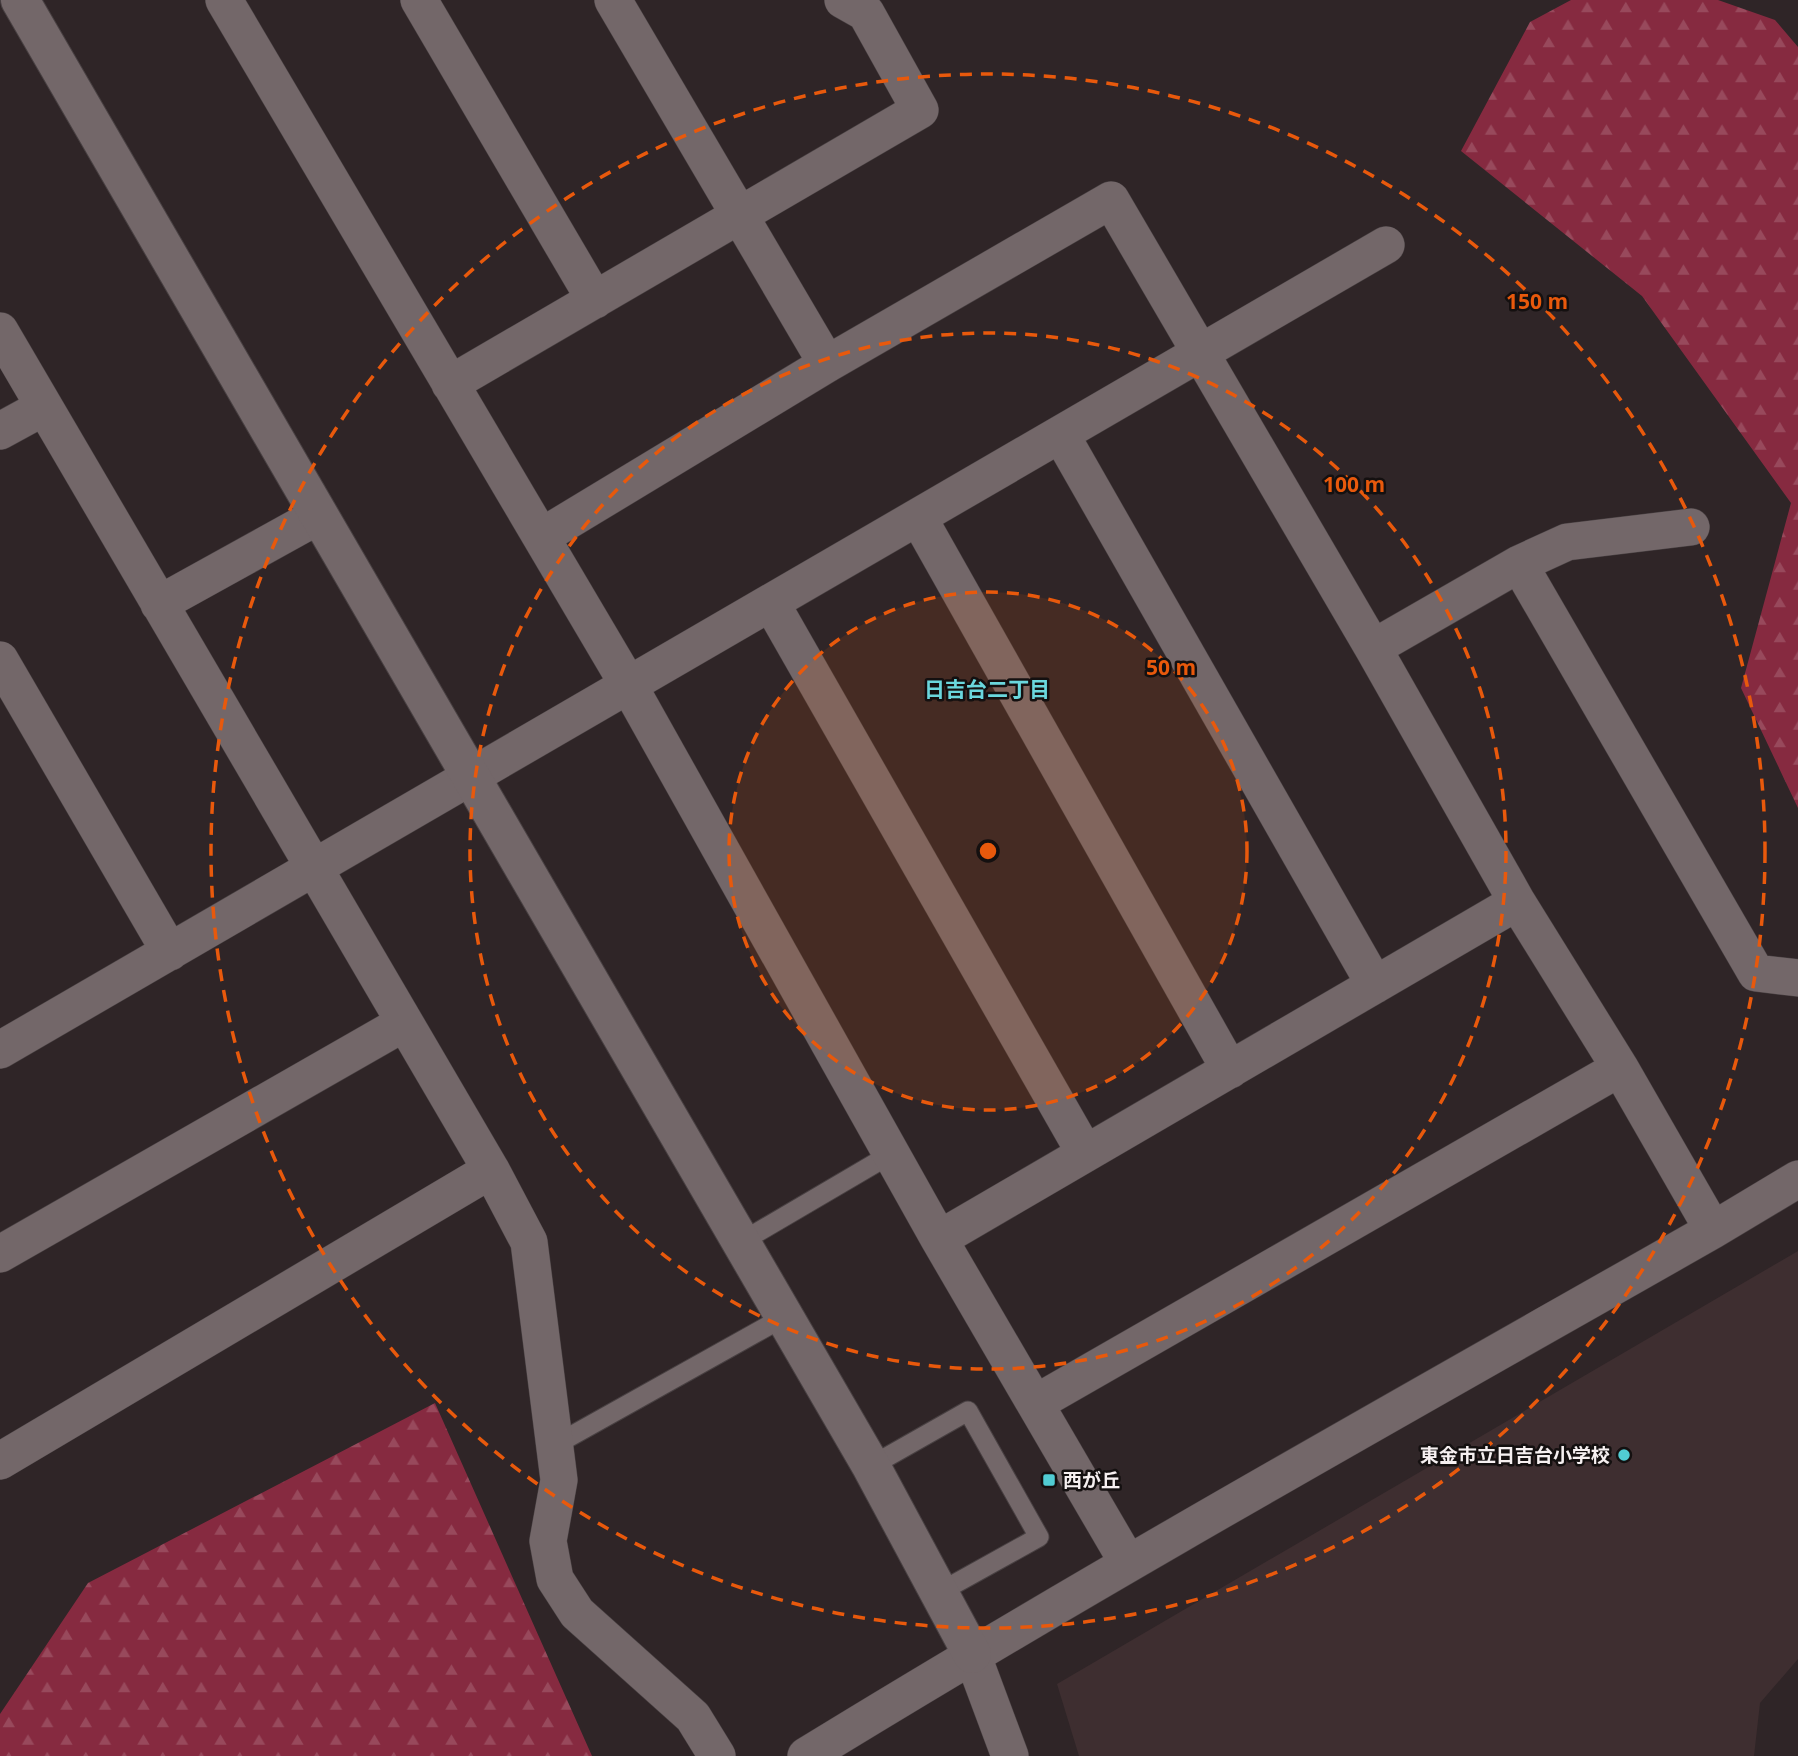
<svg xmlns="http://www.w3.org/2000/svg" width="1798" height="1756" viewBox="0 0 1798 1756" font-family="'Open Sans','Noto Sans JP',sans-serif">
	<style>
		.built { fill: #3e2e30 }
		.forest { fill: url(#forest-firs) }
		.lines { fill: none; stroke-linecap: round; stroke-linejoin: round }
		.lane-casing { stroke: #484042; stroke-width: 21 }
		.street-casing { stroke: #484042; stroke-width: 38 }
		.secondary-casing { stroke: #484042; stroke-width: 40 }
		.lane { stroke: #736769; stroke-width: 19 }
		.street { stroke: #736769; stroke-width: 37 }
		.secondary { stroke: #736769; stroke-width: 38 }
		.ring { fill: none; stroke: #e8590c; stroke-width: 3.5; stroke-dasharray: 12 9 }
		.poi-dot { fill: #51ccd3; stroke: #141010; stroke-width: 2.5 }
		.labels { text-anchor: middle; stroke-width: 5; stroke-linejoin: round; paint-order: stroke }
		.poi-label { font-size: 19px; font-weight: bold; fill: #f6f0f1; stroke: #141010; text-anchor: end }
		.neighbourhood-label { font-size: 21px; font-weight: bold; fill: #6ad7dd; stroke: #141010 }
		.centre { fill: #e8590c; stroke: #141010; stroke-width: 3.5 }
		.ring-label { font-size: 21px; text-anchor: middle; font-weight: bold; fill: #e8590c; stroke: #141010; stroke-width: 5; stroke-linejoin: round; paint-order: stroke }
	</style>
	<defs>
		<pattern id="forest-firs" width="22" height="20" patternUnits="userSpaceOnUse" patternTransform="scale(1.75)"><rect width="22" height="20" fill="#862a40"/><path d="M5 1l3.5 6h-7zM16 11l3.5 6h-7z" fill="#98495c"/></pattern>
	</defs>
	<rect width="100%" height="100%" fill="#2f2527"/>
	<path class="built" d="M1798,1251V1659L1760,1703L1754,1756H1079L1057,1684Z"/>
	<path class="forest" d="M1571,0H1718L1775,20L1798,47V808L1741,688L1791,503L1642,296L1461,151L1530,22Z
		M435,1403L592,1756H0V1714L88,1583Z"/>
	<g class="lines">
		<defs>
			<path id="lane" d="M741,1242L891,1154
				M555,1445L784,1317
				M871,1466L968,1411L1039,1537L940,1592"/>
			<path id="street" d="M224,0L629,686L939,1239L1128,1563
				M419,0L595,300
				M613,0L827,364
				M0,331L491,1170L529,1242L559,1480L548,1541L555,1579L577,1613L693,1717L717,1756
				M450,384L920,110L866,13L843,0
				M0,431L44,407
				M1061,435L1375,985
				M918,517L1230,1070
				M541,537L827,364L1111,200L1373,648L1517,902L1620,1068L1713,1230
				M1519,564L1756,973L1798,978
				M771,603L1085,1153
				M159,604L318,516
				M1373,648L1519,564L1567,542L1691,527
				M0,660L170,952
				M0,1050L1386,245
				M939,1239L1517,902
				M0,1254L404,1023
				M1036,1403L1620,1068
				M0,1461L491,1170
				M972,1654L1010,1756
				M806,1756C1104,1573 1409,1403 1713,1230L1798,1179"/>
			<path id="secondary" d="M20,0L871,1466L972,1654"/>
		</defs>
		<use href="#lane" class="lane-casing"/>
		<use href="#street" class="street-casing"/>
		<use href="#secondary" class="secondary-casing"/>
		<use href="#lane" class="lane"/>
		<use href="#street" class="street"/>
		<use href="#secondary" class="secondary"/>
	</g>
	<circle cx="988" cy="851" r="259" fill="#e8590c" fill-opacity=".12"/>
	<g class="ring">
		<circle cx="988" cy="851" r="259"/>
		<circle cx="988" cy="851" r="518"/>
		<circle cx="988" cy="851" r="777"/>
	</g>
	<g class="poi-dot">
		<circle cx="1624" cy="1455" r="7"/>
		<rect x="1042" y="1473" width="14" height="14" rx="3.5"/>
	</g>
	<g class="labels">
		<g class="poi-label">
			<text x="1610" y="1462">東金市立日吉台小学校</text>
			<text x="1063" y="1487" text-anchor="start">西が丘</text>
		</g>
		<g class="neighbourhood-label">
			<text x="987" y="697">日吉台二丁目</text>
		</g>
	</g>
	<circle cx="988" cy="851" r="10" class="centre"/>
	<g class="ring-label">
		<text x="1537" y="309">150 m</text>
		<text x="1354" y="492">100 m</text>
		<text x="1171" y="675">50 m</text>
	</g>
</svg>
